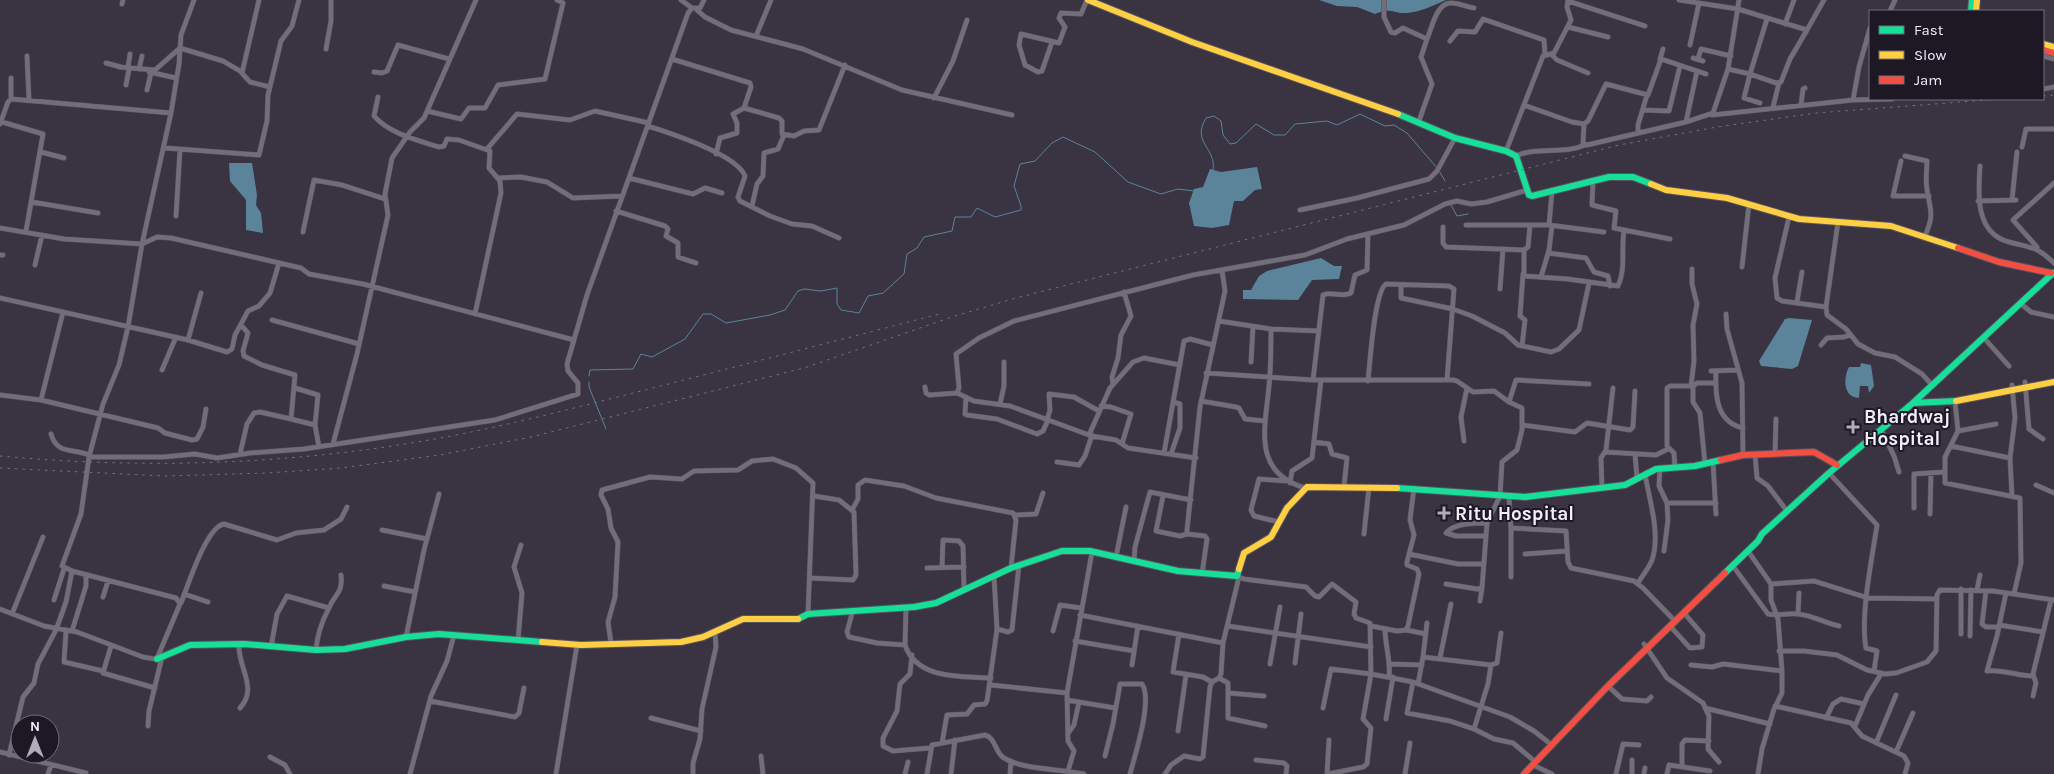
<svg xmlns="http://www.w3.org/2000/svg" width="2054" height="774" viewBox="0 0 2054 774" font-family="Karla,sans-serif">
	<style>
		.water { fill: #5b849a }
		.lines { fill: none; stroke-linecap: round; stroke-linejoin: round }
		.stream { stroke: #5b849a; stroke-width: 1 }
		.street-casing { stroke: #57525f; stroke-width: 5.5 }
		.fast-casing { stroke: #57525f; stroke-width: 8 }
		.slow-casing { stroke: #57525f; stroke-width: 8 }
		.jam-casing { stroke: #57525f; stroke-width: 8 }
		.street { stroke: #726e79; stroke-width: 4.5 }
		.fast { stroke: #16e098; stroke-width: 6 }
		.slow { stroke: #ffcf43; stroke-width: 6 }
		.jam { stroke: #f24e42; stroke-width: 6 }
		.rail { stroke: #76727e; stroke-width: 1; stroke-dasharray: 2.5 5; stroke-linecap: butt }
		.poi-dot { fill: #b1abbc; stroke: #1d1824; stroke-width: 2 }
		.labels { text-anchor: middle; stroke-width: 4; stroke-linejoin: round; paint-order: stroke }
		.poi-label { font-size: 19px; font-weight: bold; fill: #f2ecfd; stroke: #1d1824; text-anchor: start }
	</style>
	<rect width="100%" height="100%" fill="#393342"/>
	<path class="water" d="M1309,0H1446C1434,5 1421,12 1407,13C1392,14 1393,7 1375,14L1357,7L1337,6L1319,0Z
		M229,163H252L257,195L256,205L261,213L263,233L246,230V200L230,181Z
		M1257,167L1262,189L1255,190L1243,201H1234L1229,225L1212,228L1194,226L1189,203L1194,189L1203,187L1210,169L1221,172Z
		M1321,258L1334,266H1342L1339,279L1312,280L1298,300L1243,299V290H1251L1259,276L1267,271Z
		M1789,318L1812,320L1798,366L1792,369L1761,366L1759,361L1785,319Z
		M1861,363L1871,365L1874,386L1869,393L1868,386H1860L1859,398C1843,398 1843,378 1849,367H1860Z"/>
	<g class="lines">
		<path class="stream" d="M1213,170C1217,148 1191,143 1206,118L1214,116L1221,121L1223,135L1230,144L1236,143L1256,124L1274,135H1285L1295,124L1327,121L1337,125L1360,114L1385,126L1394,125L1407,133L1437,168
			M1439,171L1445,181
			M1451,205L1457,216L1468,214
			M589,376L590,370L633,369L641,354L652,357L685,339L703,314H711L726,323L770,315L785,310L798,291L804,289L821,291L837,288V304L841,310L859,313L868,296L883,293L904,274L907,254L917,248L924,237L952,231L955,217H971L977,208L995,217L1021,210V206L1014,186L1020,164L1035,161L1052,143L1063,137L1095,152L1128,182L1161,194L1178,189L1194,191
			M589,382V387L606,429"/>
		<defs>
			<path id="street" d="M681,0L692,8
				M1384,0V17L1391,32L1395,33L1403,28L1427,39L1421,57L1432,84L1419,121
				M1679,0L1738,9L1807,30L1824,0
				M1568,1L1645,26
				M122,4L123,0
				M697,10L705,17L731,30L803,49L902,90L1012,115
				M1890,11L1895,0
				M1785,24L1794,0
				M1568,27L1608,37
				M756,36L771,0
				M1427,39C1432,28 1436,4 1450,3C1457,2 1466,7 1474,8
				M1450,41L1458,31L1475,32L1483,19L1544,40L1545,54
				M1052,42L1042,71L1038,72L1025,65L1019,45L1021,34L1059,43L1065,27L1059,18L1061,13L1081,14L1087,0
				M1690,45L1699,3
				M326,49L331,21V0
				M1552,55L1557,60L1588,73
				M27,56L29,100
				M2043,56L2054,59
				M1693,58L1703,61
				M672,59L750,83L751,87L744,108L779,118L782,121V134L794,136L804,131L819,130L845,65
				M1660,59L1663,49
				M1698,59L1701,49L1731,56
				M106,63L121,67
				M119,67L155,70L180,48L223,61L240,71L250,82L270,87
				M128,67L130,54
				M139,69L142,56
				M1728,69L1750,74L1767,19
				M149,72L176,78
				M374,72L382,73L387,71L398,45L449,59
				M242,73L259,0
				M126,85L129,69
				M2043,89L2054,87
				M147,90L151,73
				M378,97L374,116C390,134 417,140 439,147L444,146L447,139L459,140L490,151L489,168L500,181L501,193L475,314
				M934,98L953,61L967,20
				M11,99V78
				M1853,100L1859,67L1870,28
				M1760,103L1744,98L1750,74L1776,83L1781,82L1790,59L1807,30
				M1524,105L1572,122L1584,124L1588,121L1606,84L1648,95L1661,59L1706,74
				M1801,105L1803,89L1805,88
				M1773,107L1779,83
				M1643,110L1669,111L1680,66
				M427,111L461,119L469,108H485L498,85L545,79L563,3L557,0
				M1712,115L1853,100L1892,99
				M2,122L43,134L26,231
				M1686,122L1697,71
				M0,124L8,102L11,99L171,113
				M1584,124L1583,143L1587,145L1686,122L1713,113L1728,69L1739,0
				M648,126C670,133 737,155 745,176L738,197L740,201L770,216L792,224L812,226L839,238
				M1638,133V125L1647,95
				M2022,147L2026,129H2054
				M165,148L259,155L267,121L268,95L281,41L292,26L299,0
				M487,149L517,114L570,120L595,111L649,123
				M1506,151L1543,56L1554,53L1571,20L1567,7L1568,0
				M41,152L64,158
				M716,154L720,138L737,133V123L733,114L744,108
				M1516,156C1537,146 1563,155 1585,145
				M1905,156L1927,161C1927,170 1925,180 1927,189C1930,211 1935,213 1925,236
				M1901,161L1893,196H1929
				M1980,166C1978,194 1975,233 2009,242C2032,248 2036,246 2054,263
				M498,178L521,177L547,182L573,198L622,196
				M629,178L693,194L705,188L722,193
				M2012,200L2017,152
				M1978,201L2016,200
				M32,202L98,213
				M752,206L757,184L763,176L764,153L778,149L784,135
				M1300,210L1357,198L1429,179L1437,171L1455,138
				M616,211L665,226L668,229L666,236L678,243V257L696,263
				M176,216L180,150
				M1789,217L1775,278L1777,298L1782,301L1826,307
				M1838,222L1826,307L1827,315L1846,329L1858,344L1875,353L1895,357L1922,374L1932,385
				M1466,225H1549L1604,232
				M1549,225L1552,192
				M1443,227V243L1446,247L1524,250L1528,247L1530,225
				M0,228L64,239L142,244L157,237L171,238L301,268L309,274L363,284L574,340
				M1624,230L1670,239
				M303,232L314,180L342,185L385,199
				M2037,247L2013,220L2054,183
				M1524,250V276L1568,279L1618,286C1626,269 1621,249 1624,230L1614,228L1616,211L1592,205L1593,180
				M1548,253L1586,258L1594,272L1608,276L1610,286
				M0,255H3
				M35,265L42,235
				M1742,267L1749,204
				M1541,277L1549,250L1552,226
				M1401,285V298L1453,309L1472,316L1505,333L1518,345L1551,352L1559,349L1579,330L1589,283
				M1500,289L1503,249
				M0,298L188,340L227,352L232,349L235,335L248,311L259,306L270,293L279,263
				M1797,302L1802,272
				M2020,303L2031,312L2054,317
				M1726,314L1727,329L1742,383L1743,455
				M272,320L359,344
				M1219,321L1271,329L1318,331
				M241,325L248,333L243,351L244,356L262,365L295,375L291,419L315,425L319,447
				M1271,329C1271,348 1271,367 1269,386C1265,429 1252,472 1305,488
				M1984,338L2009,366
				M188,340L201,293
				M1821,345L1827,338L1844,337L1850,335
				M1522,346L1525,320L1520,316L1523,274
				M1251,362L1253,327
				M162,370L176,337
				M1711,371L1738,370
				M1716,371C1715,395 1716,422 1743,428
				M1206,373L1313,380H1453L1457,381L1473,392L1494,391L1509,402L1522,408V430L1517,450L1502,462L1500,496L1487,523L1482,588L1477,589L1446,584
				M1313,380L1323,295C1332,291 1342,298 1351,293L1355,275L1367,270L1368,234
				M1368,381C1370,364 1374,292 1386,284L1449,286L1454,289L1447,380
				M2025,382L2029,429L2043,439
				M1113,384L1112,377L1118,358L1121,335L1131,316L1124,292
				M1691,386L1694,361L1693,325L1697,304L1692,284V269
				M925,387L926,393L929,395L957,393L959,388L956,354L979,338L1014,321L1193,275L1305,255L1347,239L1404,225L1445,204L1457,201L1471,204L1487,202L1527,190
				M295,388L318,395L315,425
				M957,393L974,401L1010,406L1089,435L1110,388L1133,362L1144,358L1180,365
				M0,395L41,400L158,428L165,433L192,440L197,439L203,427L206,409
				M966,397L965,414L967,415L997,419L1037,434L1043,431L1048,420
				M41,400L63,312
				M1201,401L1236,407L1239,408L1245,419L1265,421
				M1955,401L1958,431L1945,457V483L2020,498L2021,563L2014,594
				M1509,402L1516,380L1589,384
				M1000,404L1004,386V362
				M1101,406L1111,407L1131,414L1122,444
				M1047,420L1050,410L1049,394L1074,397L1099,411
				M1522,425L1575,432L1587,423L1630,430L1633,427L1635,391
				M1881,429L1894,456L1899,472
				M1958,431L1996,424
				M51,434C57,455 73,448 89,455
				M1092,436L1116,440L1128,448L1196,458
				M1464,441L1461,417L1467,388
				M1314,442L1329,444L1332,454L1347,458L1344,486
				M333,444L357,354L388,215L385,194L392,158L410,132L424,118L476,0
				M1951,446L2010,458L2012,496
				M1605,452L1656,455L1668,449
				M1164,453L1184,341L1190,339L1213,345
				M1775,453L1776,419
				M240,454L247,424L254,413L260,412L291,419
				M1171,454L1180,428V404L1173,402
				M1635,454L1637,478
				M1755,454L1757,478L1768,486L1787,511
				M89,457H163L195,454L217,458L250,453L304,449L495,420L578,394V383L568,371L567,364L587,295L688,13L692,8H700L704,0
				M2010,458L2015,418L2012,385
				M1057,462L1079,465L1085,456L1092,435
				M1713,462L1716,514
				M1705,464L1700,413L1693,402V386L1697,383H1716
				M1660,468L1659,486L1667,503L1668,520L1664,551
				M1675,468L1674,453L1667,446V388L1670,386H1692
				M1829,473L1877,525C1872,559 1860,615 1866,648L1877,651L1874,671
				M1290,483L1292,471L1312,458L1321,380
				M2036,485L2054,493
				M1602,488L1601,458L1606,450L1613,388
				M1163,496L1156,531L1180,536L1187,534
				M1509,497L1511,528L1566,531L1568,562L1571,568L1634,581L1643,588L1672,618
				M1667,503H1716
				M1914,508V474L1945,472
				M852,510L858,499V485L865,480L904,486L936,498L1013,513L1016,520L1011,568
				M1930,514L1931,473
				M1016,515L1036,514L1043,493
				M1279,522L1254,516L1251,510L1259,479L1285,481
				M1511,528V577
				M382,530L427,539
				M1364,534L1369,487
				M1486,536H1456L1446,533C1454,523 1475,523 1487,523
				M1748,551L1771,584V600L1778,619L1782,671V693L1774,709L1762,749L1758,774
				M1409,554L1458,564H1484
				M1525,554L1567,551
				M1116,557L1126,507
				M1134,561L1135,547L1150,492L1191,500
				M1733,566L1768,614C1778,616 1787,613 1797,614C1813,615 1824,623 1839,626
				M942,567L943,540L959,541L963,546L964,590
				M927,568L964,567
				M1202,574L1207,539L1205,536L1187,534V530L1200,407L1225,291L1222,270
				M1237,576L1244,579L1306,587L1315,596L1319,597L1332,584L1356,602L1354,614L1356,618L1370,623L1371,674L1413,682L1510,717L1534,731L1548,742
				M810,578L853,580L856,575L854,512L839,500L814,496
				M1638,583C1642,576 1649,568 1652,560C1661,534 1649,499 1645,474
				M1771,584L1814,581L1868,598L1937,599
				M384,586L415,592
				M1961,589V634
				M1977,590L1980,575
				M1986,591L1982,624L1986,627H1999
				M2006,593L1997,636L1987,671C2003,669 2017,676 2033,676
				M184,594L208,602
				M103,597L108,581
				M54,600L64,569
				M1480,601L1482,588
				M181,603C188,586 206,527 224,524L277,540L296,533L324,530L341,519L347,507
				M906,608L905,645C917,680 961,676 991,678
				M0,609L44,626L77,632L143,657L155,659L158,656L180,604L176,598L72,571L62,566L81,514L89,457L103,404L119,365L128,327L142,244L171,113L179,64L181,35L194,0
				M853,610L847,632L849,637L877,643L905,645
				M12,614L43,537
				M1798,614L1799,593
				M1080,615L1223,643
				M1999,625L2043,632
				M1228,626L1371,647
				M1371,626L1397,631L1406,630L1408,626L1419,574L1417,569L1407,565V562L1414,535L1410,520L1414,488
				M1670,626L1690,648L1702,647L1703,635L1684,613
				M997,629L1008,632L1012,630L1019,565
				M1385,629C1385,645 1391,661 1389,677
				M1406,630L1426,634
				M66,631L64,662L103,671
				M72,631L86,586V575
				M1053,631L1060,605L1081,608
				M1179,634L1173,672L1203,677L1212,682
				M1970,636L1971,590
				M406,637L424,550L439,494
				M518,641L522,593L514,567L521,545
				M1075,641L1134,651
				M611,643L608,622L615,597L618,542L611,528L608,509L601,495L602,490L650,477L682,479L694,471L738,470L752,461L773,459L796,468L813,483L808,614
				M239,644C237,666 259,688 240,708
				M1644,644L1667,678L1703,703L1709,716L1708,749L1719,762
				M111,646L103,673L155,688
				M271,647L277,614L287,596L329,608
				M316,650C317,636 322,621 329,608C335,593 343,594 341,575
				M1779,651H1804L1837,655L1867,670L1885,674L1896,673L1927,662L1936,651L1937,595L1940,590L1993,591L2054,600
				M912,655L910,674L900,684L897,711L883,738V746L893,751L930,748
				M1423,657L1427,623
				M1440,658L1451,604
				M1295,663L1301,614
				M1270,664L1280,607
				M1390,664L1422,665
				M1132,665L1138,626
				M1491,665L1497,663L1501,633
				M1691,665L1712,667L1723,664L1782,671
				M1219,678L1228,683V718L1265,726
				M1413,682L1407,713L1450,721L1474,729L1494,739L1513,743L1532,759
				M1418,684L1423,657L1491,665L1488,684L1474,729
				M991,685L1067,693
				M1608,686L1622,699L1647,701L1651,697
				M1228,693L1264,696
				M2033,696L2036,683L2033,674L2051,600
				M1067,700L1115,708
				M430,701L515,717L519,713L524,688
				M1775,706L1851,723L1862,736L1904,756L1908,763L1905,774
				M1323,708L1331,669L1371,674L1363,719L1371,728L1367,764L1363,767L1328,774
				M1705,708L1770,724
				M651,718L701,731
				M1826,718L1833,704L1841,699L1864,704
				M1386,719L1393,677
				M148,726L149,711L162,657
				M1855,726L1868,695L1881,674
				M1178,731L1186,675
				M1069,732L1074,725L1079,702
				M942,743L947,715L967,714L974,705L985,704L987,701L997,629L994,576
				M1876,743L1896,695
				M0,752L86,773
				M1896,752L1913,713
				M9,755L23,697L34,683L38,664L56,630L66,602L72,571
				M761,756L763,774
				M1105,756L1113,724L1120,684H1142C1153,700 1135,755 1130,774
				M270,757L285,765L290,774
				M1256,760L1284,763L1287,766L1286,774
				M1533,765L1552,774
				M1682,767V744L1685,740L1709,741
				M1068,771L1074,751L1068,741L1067,693L1092,552
				M48,774L51,765
				M410,774L431,696L447,661L454,635
				M556,774L577,645
				M693,774V763L700,739L702,709L716,647L715,632
				M905,774L908,762
				M927,774L932,745L985,735C996,738 995,753 1004,758C1023,770 1062,769 1084,774
				M951,774L955,740
				M1010,774L1011,761
				M1165,774L1171,765L1184,756L1200,759L1203,757L1210,687L1212,682L1219,678L1221,674L1223,643L1239,577
				M1327,774L1329,740
				M1405,774L1410,743
				M1616,774L1623,744L1639,745
				M1632,774V760
				M1644,774L1645,768
				M1667,774L1669,765L1710,771"/>
			<path id="fast" d="M1971,11L1972,0
				M1398,114L1455,138L1506,151L1516,156L1529,195L1532,196L1609,177H1633L1651,184
				M1913,403L2053,273
				M1397,488L1525,497L1625,485L1656,469L1695,466L1721,460
				M1725,573L1758,541L1762,534L1829,473L1913,403L1956,401
				M798,619L808,614L914,607L936,603L1011,568L1062,551H1090L1178,571L1237,576L1239,569
				M157,659L190,645L244,644L316,650L345,649L406,637L439,634L542,642"/>
			<path id="slow" d="M1088,0L1192,42L1398,114
				M1976,11L1977,0
				M2043,44L2054,47
				M1651,184L1666,190L1727,198L1799,219L1891,226L1958,248
				M1956,401L2054,382
				M1239,569L1244,553L1271,537L1287,508L1307,487L1397,488
				M542,642L581,645L681,642L703,637L743,619H798"/>
			<path id="jam" d="M2043,50L2054,53
				M1958,248L1999,262L2051,273
				M1721,460L1743,455L1814,452L1837,465
				M1524,774L1608,686L1725,573"/>
		</defs>
		<use href="#street" class="street-casing"/>
		<use href="#fast" class="fast-casing"/>
		<use href="#slow" class="slow-casing"/>
		<use href="#jam" class="jam-casing"/>
		<use href="#street" class="street"/>
		<use href="#fast" class="fast"/>
		<use href="#slow" class="slow"/>
		<use href="#jam" class="jam"/>
		<path class="rail" d="M2043,96L2054,95
			M0,456C141,469 283,465 423,441C501,428 577,407 653,388C750,363 847,338 943,313
			M0,468L165,476L267,473L341,468L440,455L531,437L804,368L955,316L1016,298L1619,145L1717,127L1816,113L2000,99"/>
	</g>
	<g class="poi-dot">
		<path d="M1850.5 419.5h5v5h5v5h-5v5h-5v-5h-5v-5h5z"/>
		<path d="M1441.5 505.5h5v5h5v5h-5v5h-5v-5h-5v-5h5z"/>
	</g>
	<g class="labels">
		<g class="poi-label">
			<text x="1864" y="423">Bhardwaj<tspan x="1864" dy="22">Hospital</tspan></text>
			<text x="1455" y="520">Ritu Hospital</text>
		</g>
	</g>
	<rect x="1869" y="10" width="175" height="90" fill="#1d1824" stroke="#726d7b"/>
	<rect x="1879" y="26" width="25" height="8" fill="#16e098" stroke="#726d7b"/>
	<text x="1914" y="35" font-size="15" fill="#f2ecfd">Fast</text>
	<rect x="1879" y="51" width="25" height="8" fill="#ffcf43" stroke="#726d7b"/>
	<text x="1914" y="60" font-size="15" fill="#f2ecfd">Slow</text>
	<rect x="1879" y="76" width="25" height="8" fill="#f24e42" stroke="#726d7b"/>
	<text x="1914" y="85" font-size="15" fill="#f2ecfd">Jam</text>
	<g transform="translate(35 739)"><circle r="24" fill="#1d1824" stroke="#726d7b"/>
	<path d="M0-4L9 19L0 12L-9 19Z" fill="#b1abbc"/>
	<text y="-8" font-size="14" font-weight="bold" text-anchor="middle" fill="#f2ecfd">N</text>
	</g>
</svg>
